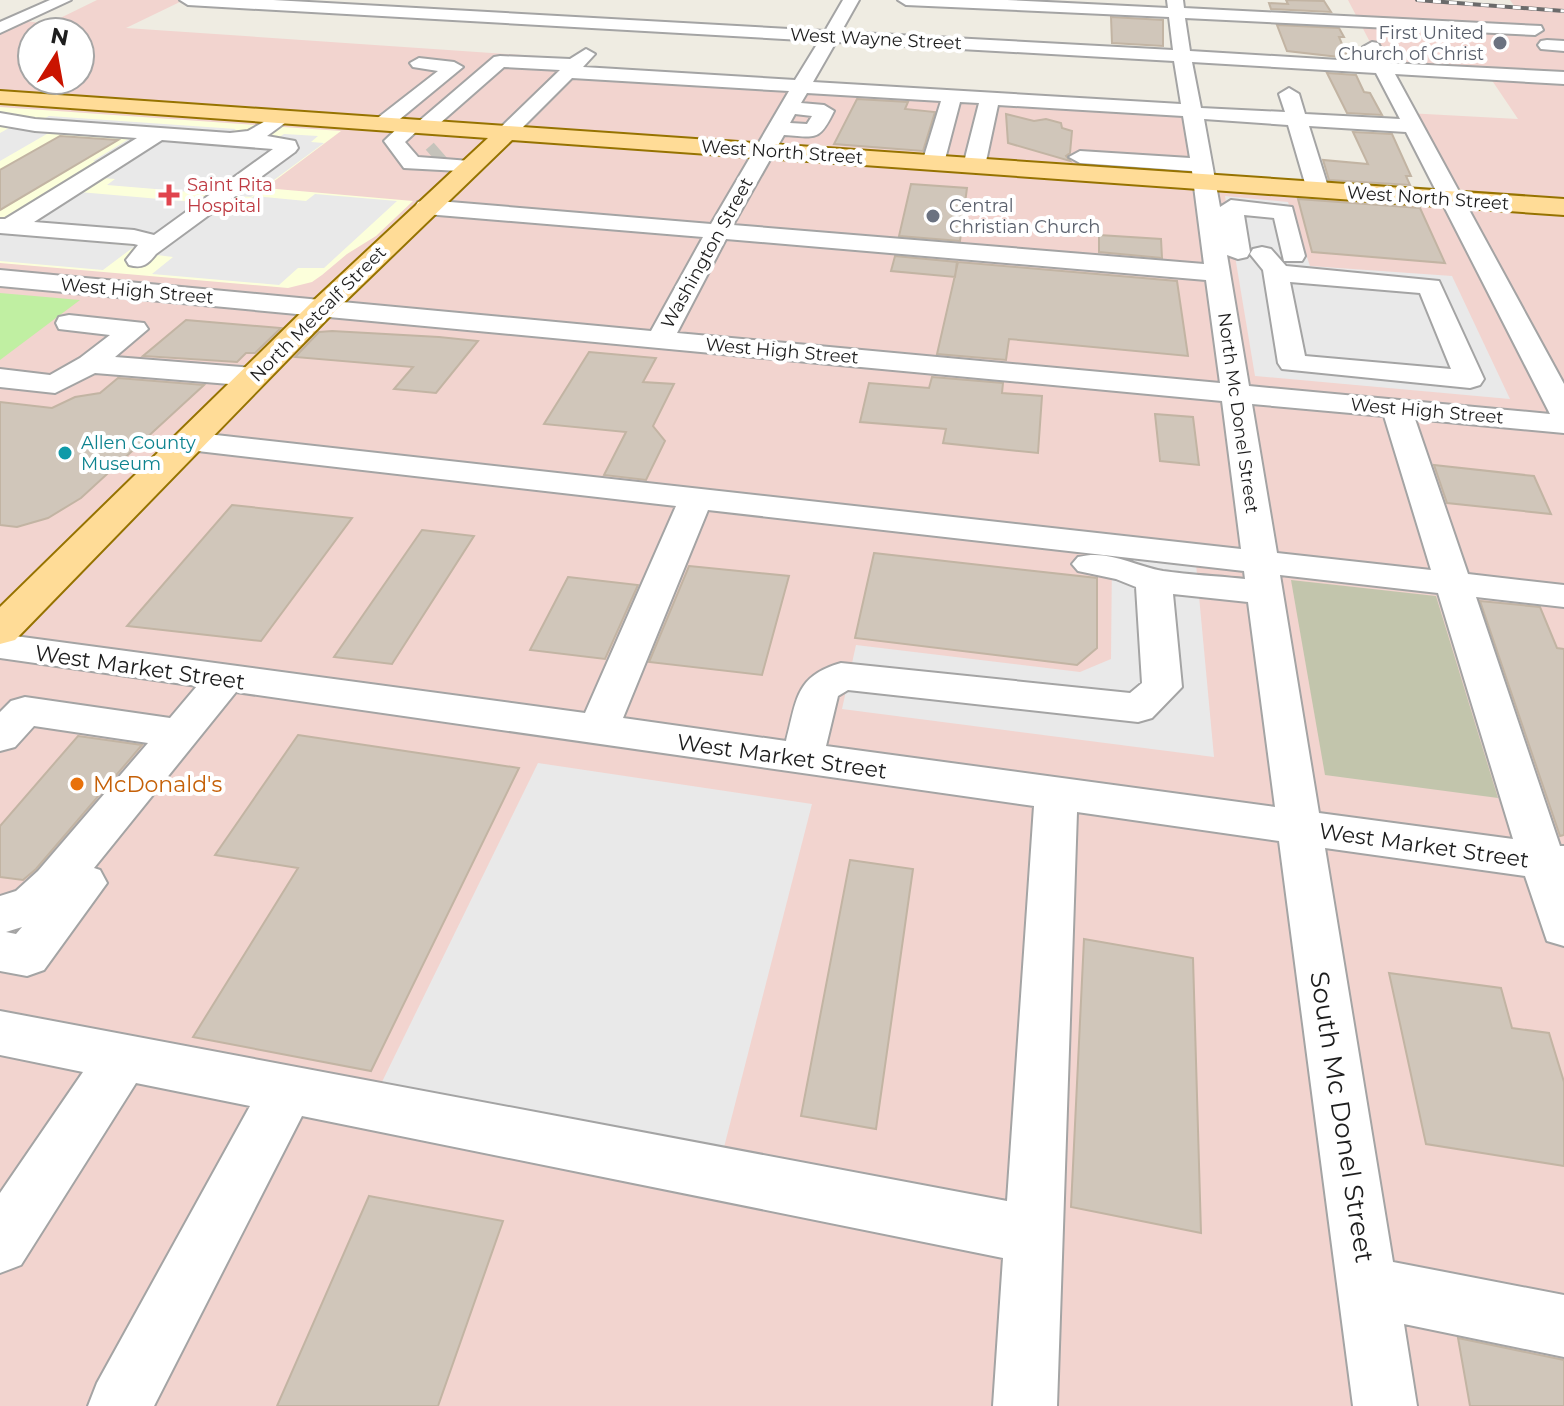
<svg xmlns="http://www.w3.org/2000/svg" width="1564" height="1406" viewBox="0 0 1564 1406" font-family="Montserrat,sans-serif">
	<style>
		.commercial { fill: #f2d4cf; fill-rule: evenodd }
		.education { fill: #fcffdb }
		.construction { fill: #c2c5ac }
		.grass { fill: #c0efa2 }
		.parking { fill: #e9e9e9 }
		.building { fill: #d0c6ba; stroke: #c2b4a3; stroke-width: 2 }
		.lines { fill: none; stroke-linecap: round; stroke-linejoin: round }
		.minor-tunnel { stroke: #c5c3bb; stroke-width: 22; stroke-dasharray: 22 11; stroke-linecap: butt }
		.minor-casing { stroke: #a4a4a4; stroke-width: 4 }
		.major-casing { stroke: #967300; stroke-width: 4 }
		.minor { fill: #fff; fill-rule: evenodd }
		.major { fill: #ffdc97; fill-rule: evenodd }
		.rail-casing { stroke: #6b6b6b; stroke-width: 4 }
		.rail { stroke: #fff; stroke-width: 3; stroke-dasharray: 8; stroke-linecap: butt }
		.worship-dot { fill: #6b7280; stroke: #fff; stroke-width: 3 }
		.health-dot { fill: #e0444e; stroke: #fff; stroke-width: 3 }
		.culture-dot { fill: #0f9aa8; stroke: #fff; stroke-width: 3 }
		.food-dot { fill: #e8710a; stroke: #fff; stroke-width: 3 }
		.labels { text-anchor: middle; stroke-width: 8; stroke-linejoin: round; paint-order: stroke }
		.far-worship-label { font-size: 18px; fill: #5b616d; stroke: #fff; text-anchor: end }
		.far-street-label { font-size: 18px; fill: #1d1d1d; stroke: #fff }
		.far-health-label { font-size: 18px; fill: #be3a42; stroke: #fff; text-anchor: start }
		.far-culture-label { font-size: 18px; fill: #0d838f; stroke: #fff; text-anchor: start }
		.street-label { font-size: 22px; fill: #1d1d1d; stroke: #fff }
		.food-label { font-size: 22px; fill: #c56008; stroke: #fff; text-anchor: start }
		.near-street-label { font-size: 26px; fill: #1d1d1d; stroke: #fff }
	</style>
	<rect width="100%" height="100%" fill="#efece2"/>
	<path class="commercial" d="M97,0H184L126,28L581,59L570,70L1194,111L1205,182L1451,199L1407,113L1518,119L1487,73L1383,67L1348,0H1417L1515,7L1510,0H1564V1406H0V28L18,20L48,24ZM32,32H80V80H32Z"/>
	<path class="education" d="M0,107L341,131L265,188L413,201L376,236L347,254L322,275L312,282L288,288L0,263Z"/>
	<path class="construction" d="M1291,580L1436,596L1498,798L1325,775Z"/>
	<path class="grass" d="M0,293L80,300L0,360Z"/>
	<path class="parking" d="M49,116L236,129L218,142L28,127Z
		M9,128L52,131L0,161V133Z
		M284,134L318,136L311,142L324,143L251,197L107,185L115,179L102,178L124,164L93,161L132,137L264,147Z
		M79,192L241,206L254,196L306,201L315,194L397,201L324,268H298L279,285L152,274L173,257L157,255L181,237L30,223Z
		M1225,196L1288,202L1310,266L1452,276L1510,399L1255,376Z
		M0,234L135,246L103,270L0,261Z
		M1112,557L1196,564L1214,757L842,709L856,645L1080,672L1111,659Z
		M538,763L812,804L722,1155L379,1088Z"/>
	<path class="building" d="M1286,0L1324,1L1331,12L1271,9L1269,3L1288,4Z
		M1111,17L1163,20V46L1112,43Z
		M1277,25L1339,28L1344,37H1339L1348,58L1287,51Z
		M1327,73L1356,75L1364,92L1370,93L1382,115L1347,113Z
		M857,99L908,102L905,109L935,112L923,151L834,144Z
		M1006,114L1034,121L1046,119L1061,123L1062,128L1072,131L1070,153L1066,156L1070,161L1008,143Z
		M1353,132L1392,134L1411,176H1406L1410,185L1329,180L1323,160L1368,164Z
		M60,136L118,140L0,210V170Z
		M911,184L967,188L960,241L899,236Z
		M1298,199L1420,208L1445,263L1312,252Z
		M1099,235L1161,239L1162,258L1099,252Z
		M895,256L957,262L955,277L891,271Z
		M958,262L1177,281L1188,356L1009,339L1006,360L937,354Z
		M186,320L281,328L255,353H246L237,362L143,356Z
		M332,331L439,337L478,341L436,393L394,389L413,367L295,357L319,332Z
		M589,352L656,358L643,382L674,384L653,426L665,441L646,480L604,475L626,432L544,424Z
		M932,377L1003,383L1002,393L1042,396L1038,453L943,443L946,429L860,422L869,383L929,388Z
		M118,378L204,385L81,498L48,518L17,527L0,525V402L52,408L75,397L100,393Z
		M1155,414L1193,417L1199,465L1160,461Z
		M1434,465L1534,476L1551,514L1447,503Z
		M232,505L352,518L261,641L127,626Z
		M422,530L474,536L392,664L334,657Z
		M874,553L1097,578V648L1077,665L855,638Z
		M689,566L789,576L762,675L649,662Z
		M568,577L638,585L605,659L530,650Z
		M1480,601L1540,607L1557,648L1564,649V835L1560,836Z
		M298,735L519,768L371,1071L193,1037L298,868L215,855Z
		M78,736L142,745L36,869L23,880L0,877V826Z
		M850,860L913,869L876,1129L801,1116Z
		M1084,939L1193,958L1201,1233L1071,1207Z
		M1389,973L1501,988L1512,1028L1549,1033L1564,1082V1166L1426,1144Z
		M369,1196L503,1221L438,1406H277Z
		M1458,1338L1564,1360V1406H1470Z"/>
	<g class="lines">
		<path class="minor-tunnel" d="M433,158L441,151"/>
		<defs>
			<path id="minor" d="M50,0H71L0,33V22Z
				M180,0H273L825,31L843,0H859L841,32L1173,50L1169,17L906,5L898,0H1007L1168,8L1167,0H1183L1184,8L1541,26L1543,30L1535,35L1185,18L1190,51L1371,62L1363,47L1372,42L1378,43L1389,63L1564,72V84L1395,74L1564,384V433L1415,419L1468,574L1564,585V607L1476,597L1560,846H1564V946L1547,941L1525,876L1325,848L1393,1262L1564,1295V1357L1404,1324L1417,1406H1353L1279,841L1077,812L1057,1406H993L1003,1258L302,1116L154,1406H88L97,1383L250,1106L136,1083L21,1265L0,1273V1193L83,1072L0,1055V1011L1007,1201L1034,806L236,692L94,868L100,870L107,883L44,970L27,976L0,971V896L16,891L38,871L148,743L34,726L15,747L0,751V712L11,701L25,697L170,718L197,686L0,658V634L585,713L676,506L189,450L178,448L174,441L178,434L189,432L1241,549L1222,401L0,286V270L651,331L703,237L426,214L418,212L415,207L418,202L426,200L711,224L789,91L572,78L513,137L506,139L496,133L499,129L560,70L504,67L431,131H417L405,142L418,157L470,161L481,167L478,172L404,168L384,141L404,122H418L494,57L500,56L570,59L586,49L595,54L583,67L795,80L819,41L188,5ZM836,42L1174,61L1181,104L813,82ZM1192,62L1376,73L1400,119L1305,114L1299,94L1289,88L1279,94L1285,112L1201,108ZM807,93L941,101L922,163L933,169L944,163L960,102L979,103L963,166L974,172L985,166L998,105L1183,116L1190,158L1080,151L1069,157L1080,163L1192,171L1204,264L733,225L784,135C816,137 819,142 834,111L824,105L801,103ZM795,114L812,116L807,124L790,123ZM1204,119L1288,125L1307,190L1318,197L1329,190L1309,126L1406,132L1550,414L1249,386L1227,255L1238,259L1247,257L1250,252L1244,215L1274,218L1284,261H1302L1305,256L1292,207L1231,200L1220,207ZM726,239L1206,280L1220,383L677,333ZM1252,404L1384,416L1431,570L1277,553ZM708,510L1244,571L1245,579C1218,576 1190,575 1163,571C1134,566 1109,549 1078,557L1072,564L1078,571L1116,579L1136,587L1142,683L1130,693L841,663C795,676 797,700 786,741L623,718ZM1280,575L1438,593L1513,839L1319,813ZM1173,594L1248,602L1275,807L826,746L838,696L848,690L1138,722L1152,718L1182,687ZM22,927L16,934L6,932Z
				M1547,40L1564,41V51L1541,49L1538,45L1541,41Z
				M419,58L454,62L463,67L389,128H375L372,124L375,120L438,71L413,67L410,63Z
				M283,111L293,117L267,136L295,141L298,148L295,152L156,254C148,264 143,269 129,265L126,260L138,245L134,244L0,233V219H5L137,138L35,131L0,125V113L35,119L230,133L248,131ZM162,140L273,149L154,235L134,230L34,222Z
				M1262,247L1271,249L1286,266L1439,281L1484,379L1480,385L1470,388L1282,369L1278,363L1263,270L1250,254L1253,249ZM1290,282L1420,293L1451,369L1305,356Z
				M69,315L144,323L148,329L115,357L254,368L264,371L268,377L264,383L254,386L95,373L55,393L0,387V369L50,375L80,358L110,335L59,329L56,323L59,317Z"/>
			<path id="major" d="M0,91L1564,199V215L512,140L332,314L15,640L0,644V607L312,302L488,138L0,103Z"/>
		</defs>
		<use href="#minor" class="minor-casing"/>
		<use href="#major" class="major-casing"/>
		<use href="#minor" class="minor"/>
		<use href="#major" class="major"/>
		<defs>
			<path id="rail" d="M1417,0L1564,11"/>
		</defs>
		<use href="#rail" class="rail-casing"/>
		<use href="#rail" class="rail"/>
	</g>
	<g class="worship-dot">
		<circle cx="1500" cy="43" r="8"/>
		<circle cx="933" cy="216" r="8"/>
	</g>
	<path class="health-dot" d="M165 183h8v8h8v8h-8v8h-8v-8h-8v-8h8z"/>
	<circle class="culture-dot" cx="65" cy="453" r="8"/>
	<circle class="food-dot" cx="77" cy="784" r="8"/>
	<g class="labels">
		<g class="far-worship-label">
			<text x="1484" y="39">First United<tspan x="1484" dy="21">Church of Christ</tspan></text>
			<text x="949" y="212" text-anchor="start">Central<tspan x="949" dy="21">Christian Church</tspan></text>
		</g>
		<g class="far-street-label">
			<text transform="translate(876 39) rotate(3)" y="6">West Wayne Street</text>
			<text transform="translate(782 152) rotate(4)" y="6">West North Street</text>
			<text transform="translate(1428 198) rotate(4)" y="6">West North Street</text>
			<text transform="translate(707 253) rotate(-61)" y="6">Washington Street</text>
			<text transform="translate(137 291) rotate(5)" y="6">West High Street</text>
			<text transform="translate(318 314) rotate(-45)" y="6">North Metcalf Street</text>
			<text transform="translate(782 351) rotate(5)" y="6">West High Street</text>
			<text transform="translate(1427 411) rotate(5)" y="6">West High Street</text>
			<text transform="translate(1238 413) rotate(82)" y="6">North Mc Donel Street</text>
		</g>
		<g class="far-health-label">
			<text x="187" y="191">Saint Rita<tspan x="187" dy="21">Hospital</tspan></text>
		</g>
		<g class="far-culture-label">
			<text x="81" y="449">Allen County<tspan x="81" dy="21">Museum</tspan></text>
		</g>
		<g class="street-label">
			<text transform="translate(140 667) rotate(8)" y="8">West Market Street</text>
			<text transform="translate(782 756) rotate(8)" y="8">West Market Street</text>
			<text transform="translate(1424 845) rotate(8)" y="8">West Market Street</text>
		</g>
		<g class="food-label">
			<text x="93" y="792">McDonald's</text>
		</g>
		<g class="near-street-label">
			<text transform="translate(1342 1117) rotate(81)" y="9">South Mc Donel Street</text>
		</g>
	</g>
	<g transform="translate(56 56) rotate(11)"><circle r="38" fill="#ffffff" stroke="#a5a5a5" stroke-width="2"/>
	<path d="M0-6L14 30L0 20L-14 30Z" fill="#ca1400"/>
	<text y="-12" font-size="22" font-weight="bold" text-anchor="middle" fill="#1d1d1d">N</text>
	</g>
</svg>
